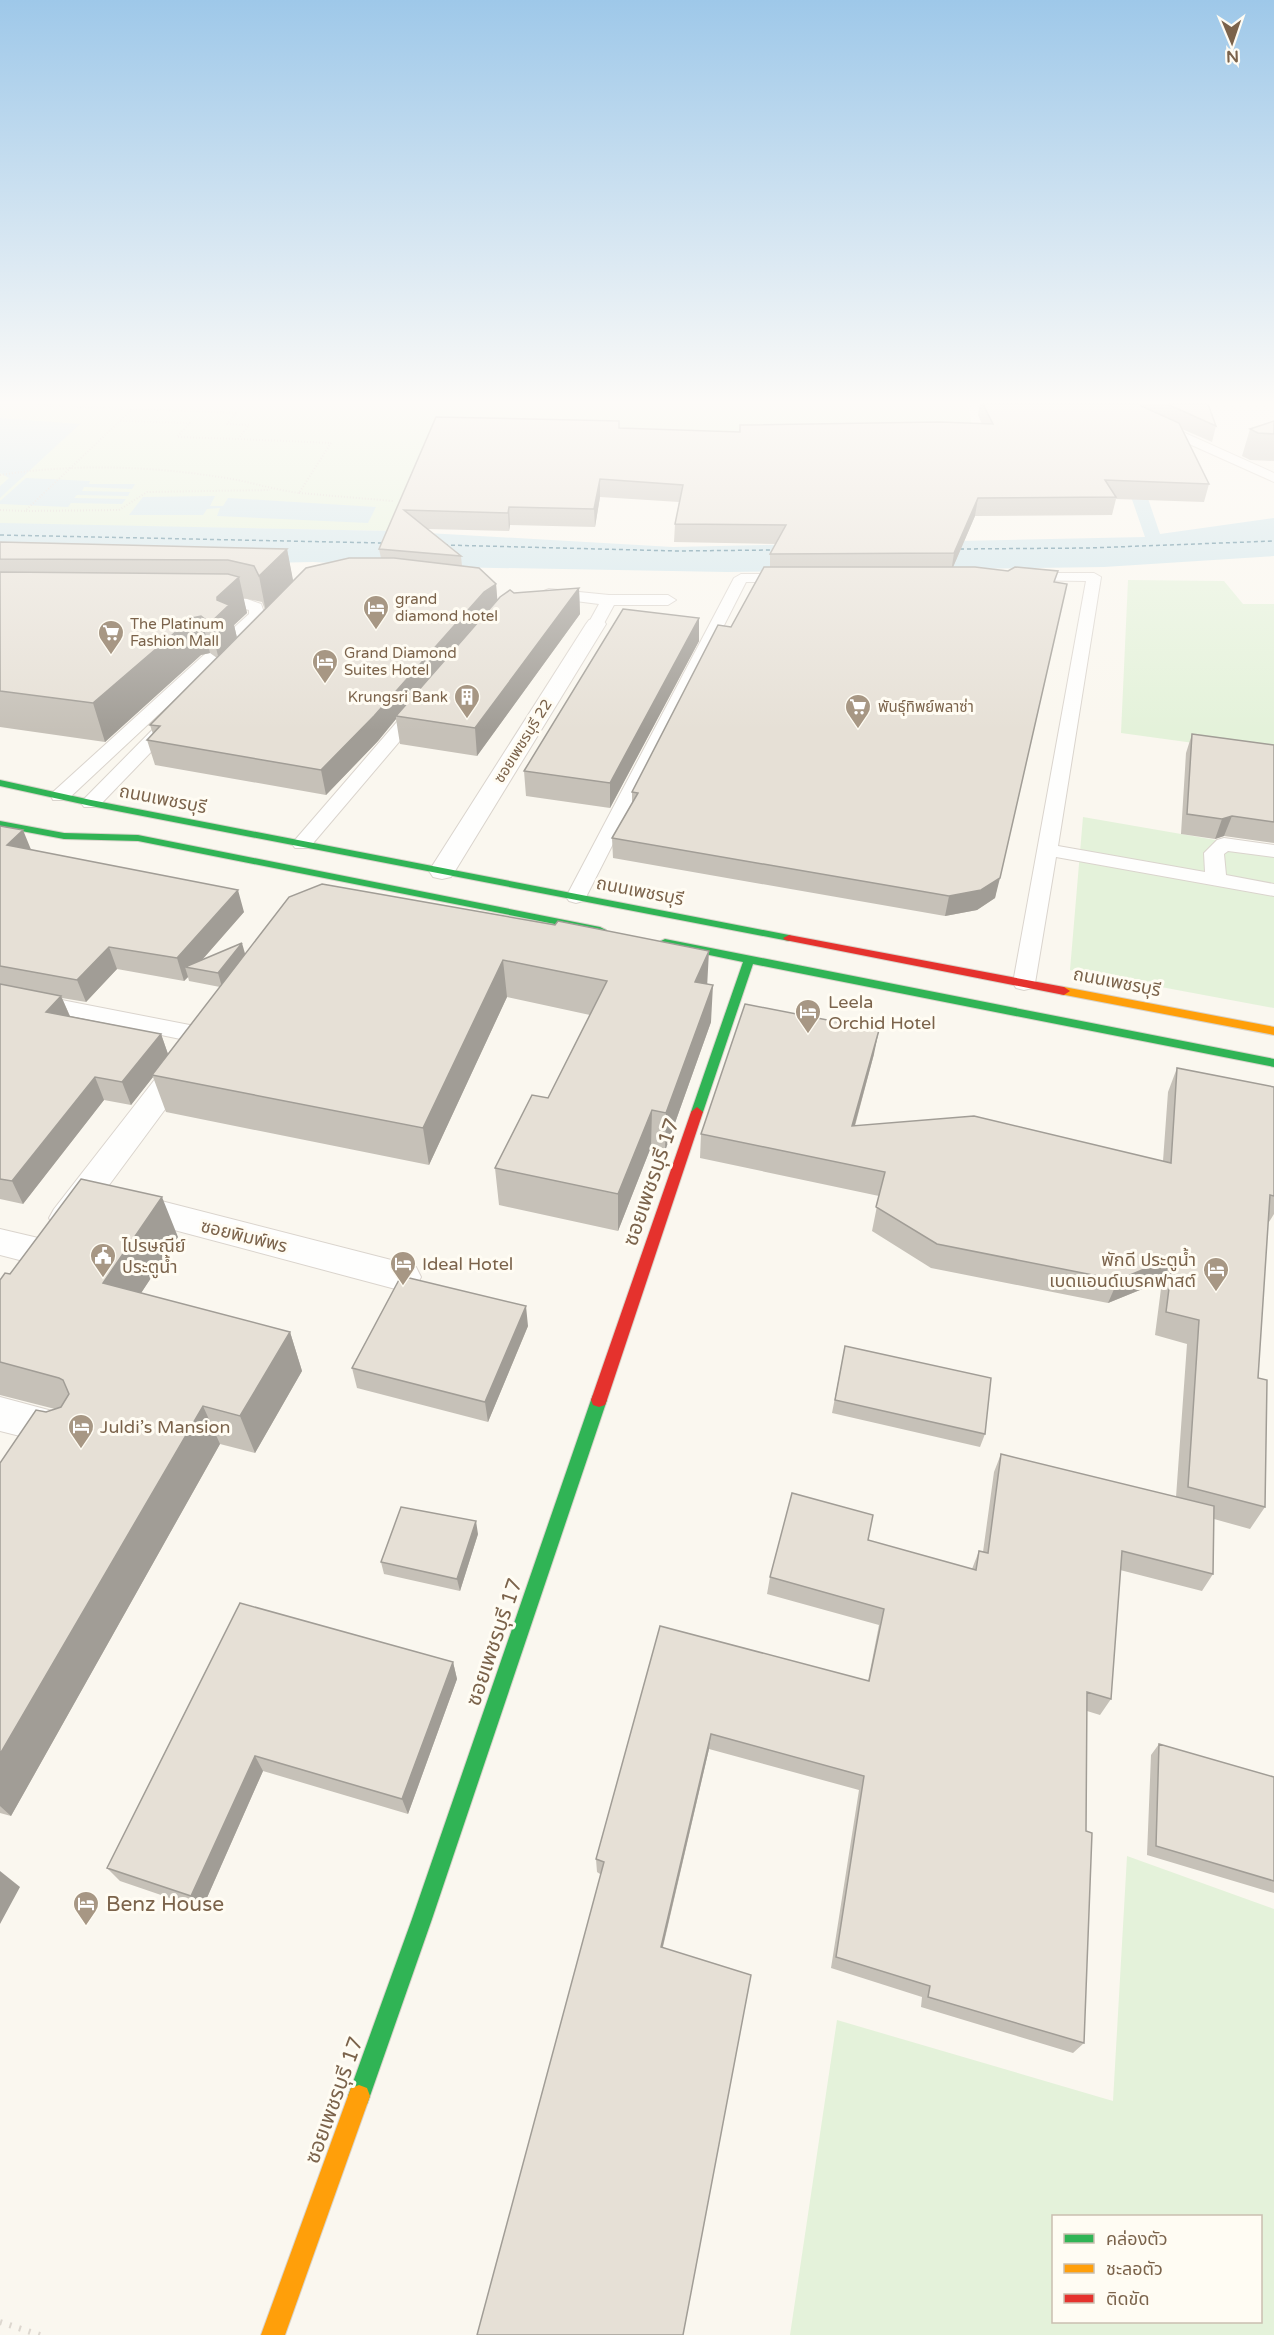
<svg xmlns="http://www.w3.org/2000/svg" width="1274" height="2335" viewBox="0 0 1274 2335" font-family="'Varela Round','Noto Sans Thai',sans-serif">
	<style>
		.green { fill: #e4f2da; fill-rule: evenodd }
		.water { fill: #cfe5eb }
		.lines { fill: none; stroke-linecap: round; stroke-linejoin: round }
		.ferry { stroke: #43798f; stroke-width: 1.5; stroke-dasharray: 4 3; stroke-linecap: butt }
		.lane-casing { stroke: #dad4cd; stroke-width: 2 }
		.street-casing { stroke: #dad4cd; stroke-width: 2 }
		.fast-casing { stroke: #d8d3ca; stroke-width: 2 }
		.slow-casing { stroke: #d8d3ca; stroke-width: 2 }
		.jam-casing { stroke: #d8d3ca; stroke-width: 2 }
		.path-far1 { stroke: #ddd7cf; stroke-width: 2; stroke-dasharray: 1 2; stroke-linecap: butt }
		.path { stroke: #ddd7cf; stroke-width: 6; stroke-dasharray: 2 8; stroke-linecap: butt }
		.lane { fill: #fefefd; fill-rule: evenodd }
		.street { fill: #fefefd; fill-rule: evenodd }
		.fast { fill: #30b455; fill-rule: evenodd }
		.slow { fill: #ff9f0a; fill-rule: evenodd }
		.jam { fill: #e5322d; fill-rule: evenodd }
		.wall { fill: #c6c1b8; fill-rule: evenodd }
		.shaded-wall { fill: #a19d96 }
		.building { fill: #e6e0d6; stroke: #a19d96; stroke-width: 1.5 }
		.labels { text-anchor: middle; stroke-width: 6; stroke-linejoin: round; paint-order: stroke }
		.far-poi-label { font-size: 15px; fill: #7b634b; stroke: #fffcf3; text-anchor: start }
		.far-street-label { font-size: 15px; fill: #7b634b; stroke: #fffcf3 }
		.street-label { font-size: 18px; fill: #7b634b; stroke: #fffcf3 }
		.poi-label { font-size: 18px; fill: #7b634b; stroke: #fffcf3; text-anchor: start }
		.near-street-label { font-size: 21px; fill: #7b634b; stroke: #fffcf3 }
		.near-poi-label { font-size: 21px; fill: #7b634b; stroke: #fffcf3; text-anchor: start }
	</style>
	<rect width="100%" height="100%" fill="#faf7ef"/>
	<path class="green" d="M0,404H968L974,437L720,439L393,531L0,524Z
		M1128,580L1224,581L1243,604H1274V754L1121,733Z
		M1083,817L1274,850V1008L1070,970Z
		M1127,1856L1274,1909V2335H790L837,2020L1113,2101ZM1054,2216H1260V2322H1054Z"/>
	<path class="water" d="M1099,404H1116L1160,534L1274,518V556L1104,567L727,572L390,566L313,562L0,568V523L393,531L673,547L1145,537Z
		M0,418L80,424L0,498V486L9,478L0,473Z
		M26,478L90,481L89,484H135L132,489L84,487L82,491L130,492L128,496L77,495L74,498L126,499L122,504L71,503L68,507L0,504V501Z
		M215,496L210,506H223L228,498L376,507L368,523L217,516L220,508L207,509L203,515H129L143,497Z"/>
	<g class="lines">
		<path class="ferry" d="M0,535L382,543
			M444,545L677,551L772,550
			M960,549L1089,548L1274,541"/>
		<defs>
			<path id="lane" d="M1128,404H1140L1147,416L1274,473V482L1138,421Z
				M1021,573H1094L1101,577L1058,846L1205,872L1204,853L1217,840L1224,838L1274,845V857L1228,851L1224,854L1226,875L1274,884V896L1056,857L1035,983L1032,988L1024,990L1016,988L1013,983L1086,581L1016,580L1014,577L1016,574Z
				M741,574H793L800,578L793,582H746L586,897L583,901L576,903L569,901L566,897L734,578Z
				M549,589L609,595H668L676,600L668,605H614L602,627L596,629L588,624L599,604L544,597L541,594L544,591Z
				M210,598L247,599L261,604L265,615L67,800H53L51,796L53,792L249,614V610L245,609L205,606L202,603L205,600Z
				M421,700L427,701L430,705L427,709L309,848H295L292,844L295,840L415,701Z
				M172,715L178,716L181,720L178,724L98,807H84L81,803L84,799L166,716Z
				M0,988L205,1028L213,1031L217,1036L213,1041L205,1044L0,1002Z"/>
			<path id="street" d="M596,618L603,620L606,624L455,871L451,877L442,879L433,877L429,871L586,624L589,620Z
				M188,1048L199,1051L203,1058L78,1227L66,1231L54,1227L49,1218L54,1209L177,1051Z
				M126,1192L403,1263L416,1267L421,1277L416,1287L403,1291L114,1214L109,1205L114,1196Z
				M0,1229L51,1241L56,1251L51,1261L39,1265L0,1255Z
				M0,1397L82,1419L88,1431L82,1443L68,1448L0,1431Z"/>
			<path id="fast" d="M0,780L91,800L789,935L795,938L789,941L91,806L0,786Z
				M0,821L64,833L138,835L600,927L606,930L600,933L138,841L64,839L0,827Z
				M665,939L1274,1059V1067L753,964L703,1112L697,1117L691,1112L743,962L661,945V941Z
				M599,1393L605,1395L607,1400L432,1919L370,2096L367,2104L359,2107L351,2104L348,2096L412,1919L591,1400L593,1395Z"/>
			<path id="slow" d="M1064,987L1274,1027V1035L1060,994L1058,991Z
				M359,2085L367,2088L370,2096L285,2335H261L348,2096L351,2088Z"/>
			<path id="jam" d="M789,935L1064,987L1070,991L1064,995L785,940L783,938Z
				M697,1107L703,1112L607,1400L605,1405L599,1407L593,1405L591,1400L691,1112Z"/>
		</defs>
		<use href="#lane" class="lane-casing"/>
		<use href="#street" class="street-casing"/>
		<use href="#fast" class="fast-casing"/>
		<use href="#slow" class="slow-casing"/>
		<use href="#jam" class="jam-casing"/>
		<path class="path-far1" d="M38,405L82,407
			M121,420L132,409
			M238,439L331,443
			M0,475C77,463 155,466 232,479C254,483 276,490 299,493L331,443
			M299,493L393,501
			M0,510L25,511L120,421L190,423L177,437L238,439L249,425L227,424L236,413L82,407L86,404
			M26,511L119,510L147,492L270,490"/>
		<path class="path" d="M0,2322L40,2335"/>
		<use href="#lane" class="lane"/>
		<use href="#street" class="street"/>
		<use href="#fast" class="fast"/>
		<use href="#slow" class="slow"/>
		<use href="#jam" class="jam"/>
	</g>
	<path class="wall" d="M980,404H1140L1141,406L1144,408L1142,404H1208L1216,426L1212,442L1182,429L1209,484L1204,502L1116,499L1112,515L975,516L953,567L1055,582L995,898L977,910L945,916L613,858L612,838L632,803V792L731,627L770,567V554L776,544L674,542L675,524L679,502L600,497L595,527L510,525L509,531L427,529L461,556L462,566L496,584L497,600L514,593L579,588L580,614L477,756L400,744L396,719L378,741L326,795L155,765L147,740L153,734L150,725L217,658L210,653L201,655L105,742L0,727V542L287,549L293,582L381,558L379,549L436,417L619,428L739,432L740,425L982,424L978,415ZM243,598L262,602L265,610L237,638L234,625L247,613Z
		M1274,421V461L1250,460L1242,456L1250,429Z
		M699,618V641L610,808L526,796L524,771Z
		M1192,734L1274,745V843L1224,836L1215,839L1181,834L1186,753Z
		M0,826L31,850L244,912L202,960L245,954L289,897L708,984L711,1022L665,1151L651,1147L618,1231L499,1205L495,1168L548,1098L590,1015L507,997L429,1165L166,1112L153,1077L131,1105L104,1100L23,1204L0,1199ZM117,969L184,981L188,977L189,981L220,987L168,1054L161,1034L70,1016L62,998L86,1002Z
		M874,1054L855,1126L1163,1161L1168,1092L1177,1068L1274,1087V1214L1269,1222H1268L1258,1378L1265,1507L1250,1529L1214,1519L1213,1574L1202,1591L1120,1570L1111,1699L1100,1715L1087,1711L1084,2043L1073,2053L921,2007L922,1997L831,1968L859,1790L709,1749L663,1947L683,2335L600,1874L597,1872L596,1859L660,1626L868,1681L879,1625L767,1594L770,1577L868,1540L972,1569L979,1551L983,1552L994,1472L1001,1454L1176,1497L1187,1344L1155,1335L1162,1281L1108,1303L931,1268L872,1231L879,1196L700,1158L701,1134Z
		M178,1237L141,1293L290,1332L302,1371L255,1453L220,1444L11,1816L0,1813V1463L46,1412L55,1409L0,1395V1280L10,1274Z
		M528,1326L488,1422L357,1388L352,1368Z
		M845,1346L985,1434L980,1447L832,1413Z
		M478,1534L460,1591L384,1574L381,1562Z
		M240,1603L453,1662L457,1679L408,1814L263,1771L202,1909L120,1881L107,1868Z
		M1159,1744L1274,1777V1893L1147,1855L1151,1755Z"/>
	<path class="shaded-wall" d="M600,479V497L595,527L594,509Z
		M978,498L975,516L951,572L954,553Z
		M509,507L510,525L509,531L508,513Z
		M287,549L294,585L266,612L259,576Z
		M239,577L247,613L234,625L238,642L219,660L210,623L217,597Z
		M496,584L498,607L396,716V719L378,741L326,795L321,770L484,592Z
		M579,588L580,614L477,756L475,728Z
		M201,616L210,653L201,655L105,742L93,703L192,618Z
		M699,618V641L610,808V783Z
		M1232,816L1224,836L1215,839L1222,819Z
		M23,830L32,852L7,845Z
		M1000,878L995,898L977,910L945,916L949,896Z
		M238,890L244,912L194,969L185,967L188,977L184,981L177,958Z
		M242,943L246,957L222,987L218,973Z
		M109,947L117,969L86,1002L77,980Z
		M709,951L707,988L695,982Z
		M503,960L507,997L429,1165L423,1128Z
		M713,985L711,1022L665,1151L666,1113Z
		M61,996L71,1019L46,1012Z
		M879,1030L874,1054L848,1150L852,1126Z
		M161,1034L169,1057L152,1075L153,1077L131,1105L122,1082Z
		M95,1077L104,1100L23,1204L12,1181Z
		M652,1110L651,1147L618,1231V1194Z
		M162,1197L178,1237L122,1322L103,1283Z
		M1173,1257L1162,1281L1108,1303L1118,1280Z
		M526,1306L528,1326L488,1422L485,1402Z
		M290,1332L302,1371L255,1453L240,1416Z
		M203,1406L220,1444L11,1816L0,1806V1754Z
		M476,1521L478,1534L460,1591L457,1579Z
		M453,1662L457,1679L408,1814L402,1799Z
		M711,1734L709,1749L660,1958L661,1947Z
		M255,1756L263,1771L202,1909L191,1896Z
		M0,1871L20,1887L0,1924Z"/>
	<path class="building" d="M983,404H1140L1141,406L1179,423L1209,484L1105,480L1116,497L978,498L954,553L770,554L786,525L675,524L683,485L600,479L594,509L509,507L508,513L404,510L461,556L379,549L436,417L619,421V428L740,432V425L939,422L993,424Z
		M1167,404H1208L1216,426Z
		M1274,421V434L1258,433L1250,429Z
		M0,542L287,549L259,576L254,566L228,560L0,559Z
		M349,558H394L479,568L496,584L484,592L374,716L321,770L147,740L160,726L150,725L306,568Z
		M764,567H975L1008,571L1015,567L1058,571L1054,582L1067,584L1000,878L981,890L949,896L612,838L638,793L632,792L718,625L731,627Z
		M0,572L228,574L239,577L217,597V600L229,605L210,623L201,616L192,618L93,703L0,691Z
		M579,588L475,728L396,716L500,597L510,590L514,593Z
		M623,609L699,618L610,783L524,771Z
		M1192,734L1274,745V822L1232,816L1222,819L1187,814Z
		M0,826L23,830L7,845L238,890L177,958L109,947L77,980L0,966Z
		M322,884L555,925L558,921L709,951L695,982L713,985L666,1113L652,1110L618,1194L495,1168L532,1095L548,1098L607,981L503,960L423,1128L152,1075L289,897Z
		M242,943L218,973L185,967Z
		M0,984L61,996L46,1012L161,1034L122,1082L95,1077L12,1181L0,1179Z
		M745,1004L879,1030L852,1126L974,1116L1171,1163L1177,1068L1274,1087V1196L1270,1195L1258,1378L1267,1380L1265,1507L1188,1487L1199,1320L1166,1312L1173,1257L1118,1280L937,1244L876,1207L885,1172L701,1134Z
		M81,1179L162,1197L103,1283L290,1332L240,1416L203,1406L0,1754V1463L36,1410L46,1412L61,1407L69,1394L63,1380L59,1378L0,1362V1280L5,1273L10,1274Z
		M401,1276L526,1306L485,1402L352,1368Z
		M845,1346L991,1378L985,1434L835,1400Z
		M1001,1454L1214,1506L1213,1574L1122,1551L1111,1699L1087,1692L1086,1831L1092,1833L1084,2043L928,1997L930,1986L836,1957L864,1776L711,1734L661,1947L751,1975L683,2335H477L604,1862L596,1859L660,1626L869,1681L884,1609L770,1577L792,1493L873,1515L868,1540L976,1570L979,1551L988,1553Z
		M401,1507L476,1521L457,1579L381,1562Z
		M240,1603L453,1662L402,1799L255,1756L191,1896L107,1868Z
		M1159,1744L1274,1777V1881L1156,1846Z"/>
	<linearGradient id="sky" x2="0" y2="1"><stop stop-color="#9ec8e9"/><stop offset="0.55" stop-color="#fdfbf8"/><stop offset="1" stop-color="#fdfbf8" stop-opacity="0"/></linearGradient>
	<rect width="1274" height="731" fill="url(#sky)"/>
	<defs>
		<symbol id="hotel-pin" viewBox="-11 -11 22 30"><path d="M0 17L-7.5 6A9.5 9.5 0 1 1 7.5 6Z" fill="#a79784" stroke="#fffcf3"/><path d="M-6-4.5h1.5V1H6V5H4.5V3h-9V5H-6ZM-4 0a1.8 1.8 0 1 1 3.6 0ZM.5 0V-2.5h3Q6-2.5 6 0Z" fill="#fff"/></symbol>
		<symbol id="supermarket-pin" viewBox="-11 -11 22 30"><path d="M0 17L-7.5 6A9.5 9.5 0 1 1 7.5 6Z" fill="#a79784" stroke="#fffcf3"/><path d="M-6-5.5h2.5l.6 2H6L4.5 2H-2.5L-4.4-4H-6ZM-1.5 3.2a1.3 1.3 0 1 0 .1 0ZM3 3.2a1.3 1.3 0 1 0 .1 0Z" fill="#fff"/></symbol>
		<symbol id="building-pin" viewBox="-11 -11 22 30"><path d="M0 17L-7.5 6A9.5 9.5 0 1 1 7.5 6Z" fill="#a79784" stroke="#fffcf3"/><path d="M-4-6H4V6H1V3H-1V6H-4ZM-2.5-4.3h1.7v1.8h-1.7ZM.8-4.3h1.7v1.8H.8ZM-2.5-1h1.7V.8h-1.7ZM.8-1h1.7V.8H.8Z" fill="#fff"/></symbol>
		<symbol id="civic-pin" viewBox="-11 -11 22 30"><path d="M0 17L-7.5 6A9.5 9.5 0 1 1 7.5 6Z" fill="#a79784" stroke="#fffcf3"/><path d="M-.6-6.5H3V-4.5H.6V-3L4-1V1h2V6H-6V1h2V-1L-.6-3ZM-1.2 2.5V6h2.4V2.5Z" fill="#fff"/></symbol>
	</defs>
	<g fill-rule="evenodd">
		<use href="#hotel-pin" x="361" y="593" width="30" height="40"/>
		<use href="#supermarket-pin" x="96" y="618" width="30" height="40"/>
		<use href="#hotel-pin" x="310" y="647" width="30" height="40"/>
		<use href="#building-pin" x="452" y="682" width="30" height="40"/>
		<use href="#supermarket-pin" x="843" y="692" width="30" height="40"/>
		<use href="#hotel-pin" x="793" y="997" width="30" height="40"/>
		<use href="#civic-pin" x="88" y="1241" width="30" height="40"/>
		<use href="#hotel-pin" x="388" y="1249" width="30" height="40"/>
		<use href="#hotel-pin" x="1201" y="1255" width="30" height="40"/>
		<use href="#hotel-pin" x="66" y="1412" width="30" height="40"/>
		<use href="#hotel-pin" x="71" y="1889" width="30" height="40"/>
	</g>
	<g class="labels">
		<g class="far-poi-label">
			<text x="395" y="604">grand<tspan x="395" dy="17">diamond hotel</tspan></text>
			<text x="130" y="629">The Platinum<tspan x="130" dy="17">Fashion Mall</tspan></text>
			<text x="344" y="658">Grand Diamond<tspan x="344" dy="17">Suites Hotel</tspan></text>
			<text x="448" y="702" text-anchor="end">Krungsri Bank</text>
			<text x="878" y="712">พันธุ์ทิพย์พลาซ่า</text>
		</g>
		<g class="far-street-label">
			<text transform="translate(523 741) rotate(-58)" y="5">ซอยเพชรบุรี 22</text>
		</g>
		<g class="street-label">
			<text transform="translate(163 799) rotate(11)" y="6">ถนนเพชรบุรี</text>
			<text transform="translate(640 891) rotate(11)" y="6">ถนนเพชรบุรี</text>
			<text transform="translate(1117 982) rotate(11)" y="6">ถนนเพชรบุรี</text>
			<text transform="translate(244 1236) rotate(14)" y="6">ซอยพิมพ์พร</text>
		</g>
		<g class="poi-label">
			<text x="828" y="1008">Leela<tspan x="828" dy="21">Orchid Hotel</tspan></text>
			<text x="122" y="1252">ไปรษณีย์<tspan x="122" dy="21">ประตูน้ำ</tspan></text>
			<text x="1196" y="1266" text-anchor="end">พักดี ประตูน้ำ<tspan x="1196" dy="21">เบดแอนด์เบรคฟาสต์</tspan></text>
			<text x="422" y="1270">Ideal Hotel</text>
			<text x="100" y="1433">Juldi’s Mansion</text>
		</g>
		<g class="near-street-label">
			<text transform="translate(651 1182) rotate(-71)" y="7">ซอยเพชรบุรี 17</text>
			<text transform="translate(494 1642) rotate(-71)" y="7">ซอยเพชรบุรี 17</text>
			<text transform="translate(334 2100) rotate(-70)" y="7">ซอยเพชรบุรี 17</text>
		</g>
		<g class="near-poi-label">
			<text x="106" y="1911">Benz House</text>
		</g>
	</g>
	<rect x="1052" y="2215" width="210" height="108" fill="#fffcf3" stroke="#cabfb0" stroke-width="1.5"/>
	<rect x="1064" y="2234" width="30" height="9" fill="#30b455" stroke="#cabfb0" stroke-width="1.5"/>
	<text x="1106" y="2245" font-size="18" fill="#7b634b">คล่องตัว</text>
	<rect x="1064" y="2264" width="30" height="9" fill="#ff9f0a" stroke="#cabfb0" stroke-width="1.5"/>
	<text x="1106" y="2275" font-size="18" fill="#7b634b">ชะลอตัว</text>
	<rect x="1064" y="2294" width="30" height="9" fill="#e5322d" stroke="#cabfb0" stroke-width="1.5"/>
	<text x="1106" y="2305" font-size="18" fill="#7b634b">ติดขัด</text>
	<g transform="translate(1232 42) rotate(178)" stroke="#fffcf3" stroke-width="4.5" paint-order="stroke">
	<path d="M0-4.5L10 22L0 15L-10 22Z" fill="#7b634b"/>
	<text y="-9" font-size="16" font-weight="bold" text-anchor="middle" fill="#7b634b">N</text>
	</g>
</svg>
